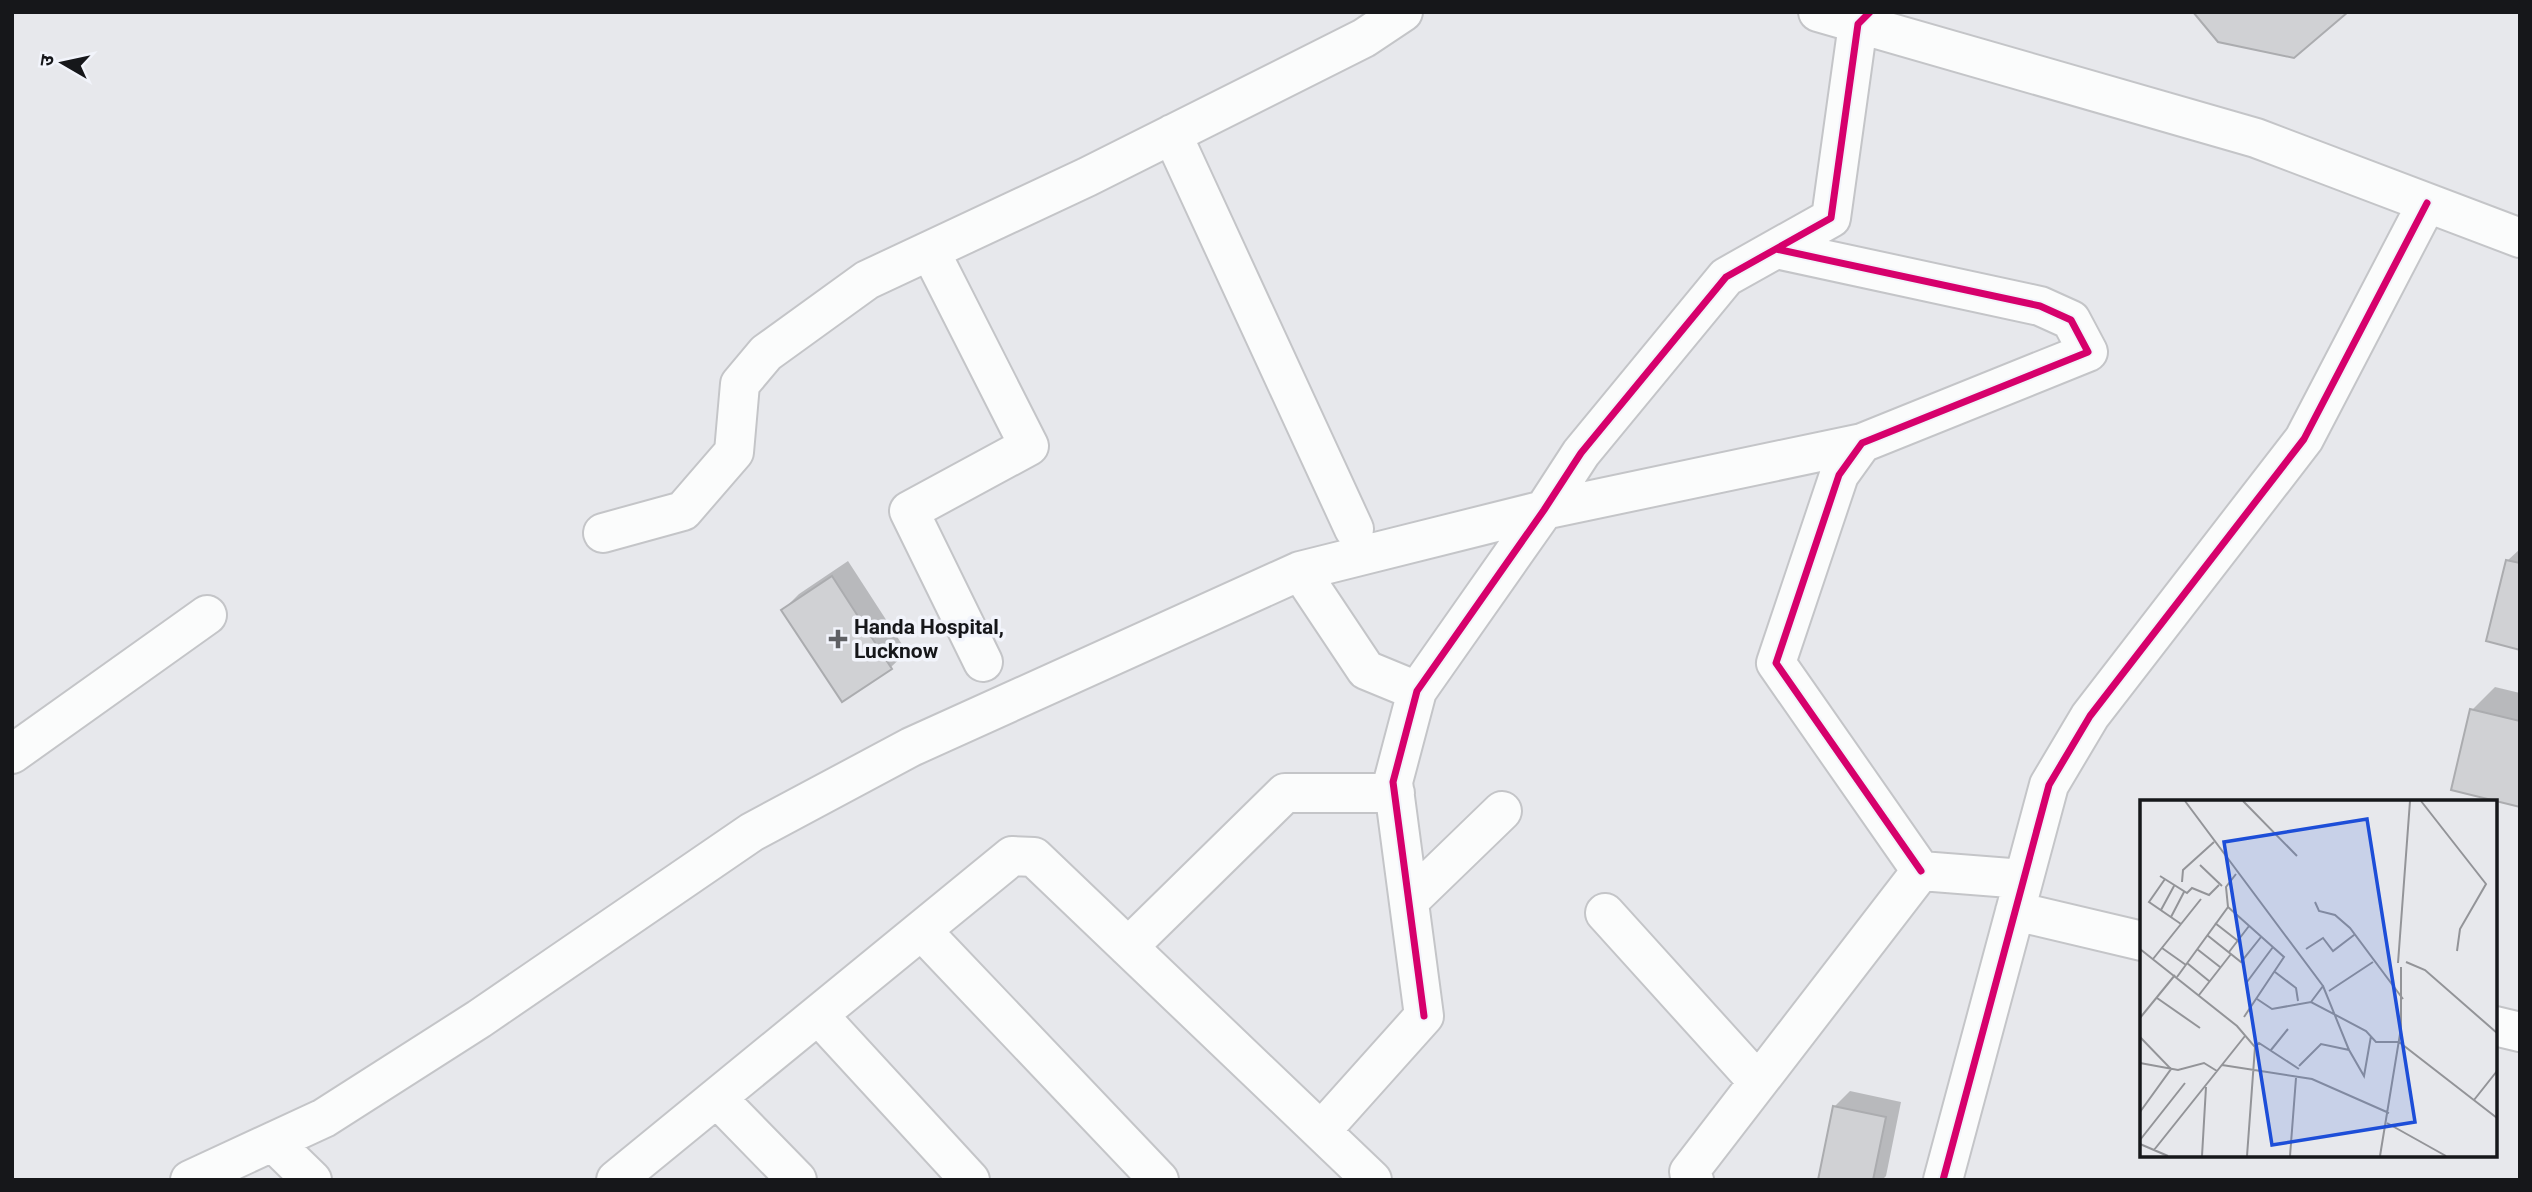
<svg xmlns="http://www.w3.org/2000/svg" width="2532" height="1192" viewBox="0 0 2532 1192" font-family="Roboto,'Noto Sans Devanagari',sans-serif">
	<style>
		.shadow { fill: #0003 }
		.building { fill: #d0d1d4; stroke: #abacaf; stroke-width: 2 }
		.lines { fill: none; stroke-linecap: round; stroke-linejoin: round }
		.minor-casing { stroke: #c4c5c8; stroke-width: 42 }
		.minor { stroke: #fbfcfc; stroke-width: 38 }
		.cycleway-casing { stroke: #f2f4fb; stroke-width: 11 }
		.cycleway { stroke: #d6006c; stroke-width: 7 }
		.poi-dot { fill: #5f6064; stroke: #f2f4fb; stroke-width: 2.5 }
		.labels { text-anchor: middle; stroke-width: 7; stroke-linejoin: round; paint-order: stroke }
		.poi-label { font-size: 21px; font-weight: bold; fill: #16171a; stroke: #f2f4fb; text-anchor: start }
		.inset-road { fill: none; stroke: #939498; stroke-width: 2 }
		.view { fill: #1d4ed8; fill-opacity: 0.15; stroke: #1d4ed8; stroke-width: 3.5 }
		.inset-edge { fill: none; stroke: #16171a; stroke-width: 3.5 }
	</style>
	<rect width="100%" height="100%" fill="#e7e8ec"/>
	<path class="shadow" d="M2520,549V648L2507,561Z
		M848,561L907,652L891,667L842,700L783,610L799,594Z
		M2495,687L2520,693V805L2472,710Z
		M1850,1091L1901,1102L1886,1176L1882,1180H1820L1834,1107Z"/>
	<path class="building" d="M2193,12H2348L2294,58L2218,42Z
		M2506,560L2520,563V650L2486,641Z
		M832,576L892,669L842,702L781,610Z
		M2470,709L2520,721V807L2451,790Z
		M1833,1106L1886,1117L1873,1180H1818Z"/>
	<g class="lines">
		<defs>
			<path id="minor" d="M1818,12L2256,138L2520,238
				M1172,134L1354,529
				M1776,249L2040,306L2071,320L2088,352L1862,443L1839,475L1776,663L1921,871
				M930,251L1029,446L909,511L983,662
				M603,533L683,511L734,452L740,384L766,353L867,280L1087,177L1364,38L1403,12
				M1300,571L1544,510L1862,443
				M12,754L207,615
				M1409,901L1502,811
				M2015,911L2142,941
				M1605,913L1758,1082
				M922,931L1159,1180
				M1128,947L1285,793H1395
				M819,1016L970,1180
				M2495,1026L2520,1032
				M717,1098L797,1180
				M1321,1131L1424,1016L1393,782L1417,691L1544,510L1581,453L1726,277L1831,218L1858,24L1870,12
				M273,1142L312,1180
				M190,1180L324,1118L479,1019L752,832L911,747L1300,571L1366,670L1417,691
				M616,1180L1012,856L1034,857L1372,1180
				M1694,1180L1689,1172L1921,871L2023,879
				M1943,1180L2049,785L2090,716L2304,439L2427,203"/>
		</defs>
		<use href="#minor" class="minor-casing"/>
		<use href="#minor" class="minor"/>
		<defs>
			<path id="cycleway" d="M1776,249L2040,306L2071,320L2088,352L1862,443L1839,475L1776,663L1921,871
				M1424,1016L1393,782L1417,691L1544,510L1581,453L1726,277L1831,218L1858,24L1870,12
				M1943,1180L2049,785L2090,716L2304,439L2427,203"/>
		</defs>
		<use href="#cycleway" class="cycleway-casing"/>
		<use href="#cycleway" class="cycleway"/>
	</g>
	<path class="poi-dot" d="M834.5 628.5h7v7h7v7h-7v7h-7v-7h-7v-7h7z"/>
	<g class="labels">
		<g class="poi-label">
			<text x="854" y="634">Handa Hospital,<tspan x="854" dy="24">Lucknow</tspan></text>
		</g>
	</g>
	<g transform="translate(2140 800)">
		<rect width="357" height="357" fill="#e7e8ec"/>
		<path class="inset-road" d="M45,1L183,186L171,202M103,1L157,56M281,1L346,84L320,129L317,151M60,65L82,86M20,76L47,93L52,88L69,95L79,85M25,79L9,102L41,124M42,82L43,70L74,42M175,102L179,111L195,115L210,128L263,199M88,107L144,157L104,217M21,110L34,86M31,117L44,92M75,123L98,141M67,135L101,162L121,137M22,148L46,165M0,149L97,226L115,247L107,356M57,149L80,167M166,149L183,138L193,151L214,135M89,152L109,126M13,159L61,99M266,162L285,170L357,233M47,163L69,181M258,163L270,1M135,172L156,188L158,201M37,177L88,107L86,87L96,74M107,182L133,147M183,186L209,250M189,191L233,162M59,195L91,154M17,198L60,228M117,199L132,209L171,202L226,231L236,242H259L357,318M0,218L35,175M0,237L31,269L0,312M115,247L119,243L159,269M131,250L148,229M0,263L38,270L64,263L77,271M82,265L172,279L249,313M159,266L181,244L209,250L224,276L231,236M334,300L357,271M247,323L306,356M0,340L45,283M0,344L28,356M14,350L105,236M62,356L66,287M150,356L156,278M240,356L261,228V167"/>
		<path class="view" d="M227,19L275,322L132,345L84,42Z"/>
		<rect width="357" height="357" class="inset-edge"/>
	</g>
	<rect width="2532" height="1192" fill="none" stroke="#16171a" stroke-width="28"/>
	<g transform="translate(63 63) rotate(279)" stroke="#f2f4fb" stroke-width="5" paint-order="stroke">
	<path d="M0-5L12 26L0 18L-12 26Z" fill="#16171a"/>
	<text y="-10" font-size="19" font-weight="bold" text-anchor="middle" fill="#16171a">उ</text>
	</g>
</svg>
